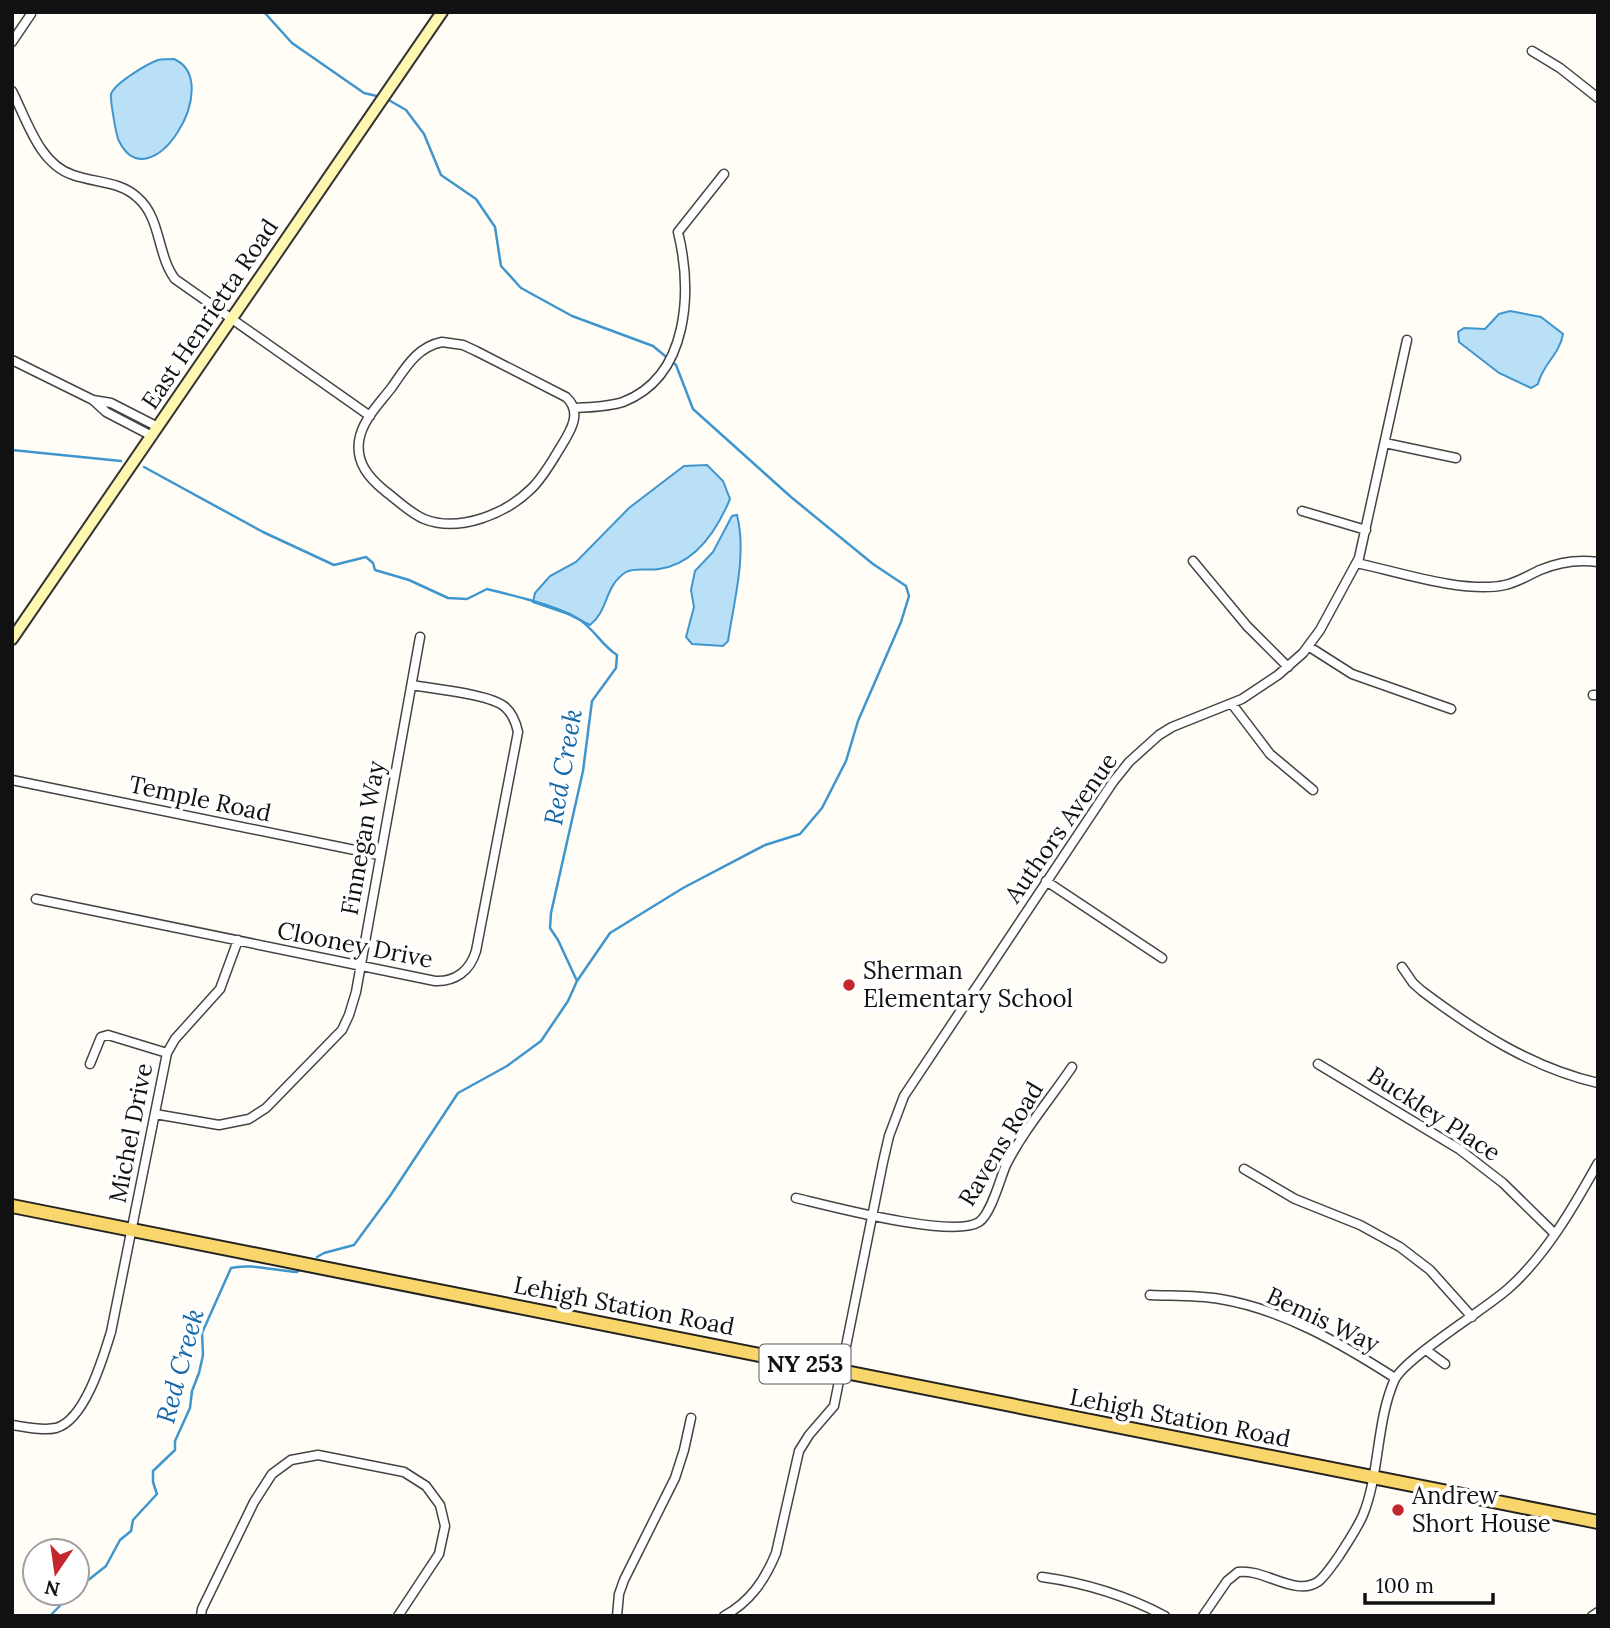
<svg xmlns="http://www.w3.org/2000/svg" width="1610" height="1628" viewBox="0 0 1610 1628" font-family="Lora,serif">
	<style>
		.water { fill: #b9e0f7; stroke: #3f96cf; stroke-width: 2 }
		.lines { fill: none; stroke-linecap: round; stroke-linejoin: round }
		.stream { stroke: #3f96cf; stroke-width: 2.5 }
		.minor-casing { stroke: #444; stroke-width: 11 }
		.secondary-casing { stroke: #333; stroke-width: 14 }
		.primary-casing { stroke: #222; stroke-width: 16 }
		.minor { stroke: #fff; stroke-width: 8 }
		.secondary { stroke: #fff6b0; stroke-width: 10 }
		.primary { stroke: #f9d66b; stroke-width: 12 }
		.poi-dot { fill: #c4262e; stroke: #fff; stroke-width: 2.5 }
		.labels { text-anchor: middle; stroke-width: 7; stroke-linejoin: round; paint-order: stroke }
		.shield { fill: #fff; stroke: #585858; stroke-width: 2 }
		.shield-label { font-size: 23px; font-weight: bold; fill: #111 }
		.street-label { font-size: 24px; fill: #111; stroke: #fff }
		.poi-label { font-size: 24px; fill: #111; stroke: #fff; text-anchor: start }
		.water-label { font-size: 26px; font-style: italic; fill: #1768a6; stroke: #fff }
	</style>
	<rect width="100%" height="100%" fill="#fffdf5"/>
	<path class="water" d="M174,59C226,82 150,204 119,141C116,136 110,98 111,94C115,83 147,64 158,60C163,59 169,59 174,59Z
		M1510,311L1541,317L1563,334C1559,356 1543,363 1538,384L1531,388L1499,373L1459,342L1458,332L1464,328L1485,329L1499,314Z
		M707,465L723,481L730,499C717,530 695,564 659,569C649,571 635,567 626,572C604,586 609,610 590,625L568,614L533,602L535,593L550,576L576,562L629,508L684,466Z
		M737,515C747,554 734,601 728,641L723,646L692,644L686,637L694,607L691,590L695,571L713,552L732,516Z"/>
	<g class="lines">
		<path class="stream" d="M264,12L292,43L364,93L381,97
			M387,99L406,110L424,134L441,175L476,199L495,227L501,266L521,288L572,316L653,346L676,365L693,409L791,497L873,564L906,586L909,596L901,622L858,721L846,761L822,808L800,834L765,845L683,888L610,933L577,981
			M12,450L121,461
			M144,467L263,532L334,565L366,557L373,563L375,570L409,580L448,598L467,599L487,589C512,595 554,605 577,618C594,628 601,645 617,655L616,668L592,701L583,771L551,913L550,928L558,940L577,981L568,1001L541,1041L507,1066L458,1093L390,1196L354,1245L324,1253L317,1257
			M77,1589L106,1566L120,1540L131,1531L133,1520L157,1494L153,1482V1471L175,1450V1441L190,1408L192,1391L199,1373L203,1355L202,1333L231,1268C250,1263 276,1271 297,1272L300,1270
			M50,1616L72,1593"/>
		<defs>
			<path id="minor" d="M12,42L31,14
				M1532,51L1560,68L1598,98
				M12,91C27,120 39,164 73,175C96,183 120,181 138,198C161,218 157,255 175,279L370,416
				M442,342L463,345L476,351L566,397C585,414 567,436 557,453C549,466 542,478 532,488C506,514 459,533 424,519C410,513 397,500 385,491C369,478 356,463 359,441C362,420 380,403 392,387C406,367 417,347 442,342Z
				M12,360L93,400L106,412L152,436
				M93,400L111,403L158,427
				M575,408C591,407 608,407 623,402C690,376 692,290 678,232L724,174
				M1385,443L1456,458
				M1302,511L1366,530
				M1193,561L1247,626L1288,667
				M1357,563C1398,572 1465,594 1505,585C1518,582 1529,575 1540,570C1559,562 1577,559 1598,562
				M1308,646L1352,674L1451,709
				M1593,695H1598
				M1232,704L1270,754L1313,790
				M12,780L379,855
				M1046,881L1162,958
				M36,899L435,981C455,982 470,971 476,951L518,732C516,723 513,714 505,707C490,694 433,689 412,685
				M1402,967L1413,983L1422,991C1475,1031 1532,1068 1598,1083
				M90,1064L101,1037L108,1035L167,1053
				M1318,1064L1459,1149L1503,1183L1554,1233
				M155,1114L219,1125L249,1119L266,1108L342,1030L349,1015L356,992L420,637
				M1244,1169L1295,1199L1360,1225L1400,1247L1430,1270L1472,1317
				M796,1198C830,1206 953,1239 979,1222C991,1214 1000,1179 1006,1165C1023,1131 1051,1098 1072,1067
				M1150,1295C1173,1296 1197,1295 1220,1299C1282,1309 1342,1344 1395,1378
				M1426,1350L1445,1364
				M12,1425C26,1427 42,1431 56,1428C85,1420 103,1358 111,1332L167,1053L175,1039L220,989L238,940
				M1042,1577C1086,1583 1125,1595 1165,1616
				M201,1616L202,1609L254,1502L272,1474L291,1460L318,1455L404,1472L426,1486L440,1505L445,1526L439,1554L398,1616
				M617,1616L619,1594L624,1580L675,1478L684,1450L691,1418
				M724,1616C750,1602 765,1580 776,1553L799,1451L809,1435L834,1406L883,1162L889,1136L904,1096L1113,782L1129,762L1159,735L1172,727L1242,699L1278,675L1303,653L1320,630L1359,558L1407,340
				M1203,1616L1227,1581L1238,1572C1264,1568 1296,1598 1319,1581C1327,1574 1333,1564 1339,1556C1347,1543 1357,1529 1363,1515C1380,1473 1376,1423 1394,1381C1403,1359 1486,1309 1509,1288C1546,1255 1574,1206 1598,1163
				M1592,1616L1598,1612"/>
			<path id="secondary" d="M12,639L442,12"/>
			<path id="primary" d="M12,1206L1598,1522"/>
		</defs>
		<use href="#minor" class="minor-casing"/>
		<use href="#secondary" class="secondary-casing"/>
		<use href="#primary" class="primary-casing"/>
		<use href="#minor" class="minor"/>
		<use href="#secondary" class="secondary"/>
		<use href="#primary" class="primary"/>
	</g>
	<g class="poi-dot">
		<circle cx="849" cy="985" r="7"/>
		<circle cx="1398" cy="1510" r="7"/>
	</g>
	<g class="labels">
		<rect class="shield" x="759.5" y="1344.5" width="91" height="39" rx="5"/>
		<g class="shield-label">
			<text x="805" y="1372">NY 253</text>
		</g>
		<g class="street-label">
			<text transform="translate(210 314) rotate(-56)" y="8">East Henrietta Road</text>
			<text transform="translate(200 799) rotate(12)" y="8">Temple Road</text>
			<text transform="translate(1061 828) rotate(-55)" y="8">Authors Avenue</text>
			<text transform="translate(363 838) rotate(-80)" y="8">Finnegan Way</text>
			<text transform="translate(355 945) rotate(11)" y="8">Clooney Drive</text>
			<text transform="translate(1434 1114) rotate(33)" y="8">Buckley Place</text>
			<text transform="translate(131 1133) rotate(-79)" y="8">Michel Drive</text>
			<text transform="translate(1001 1144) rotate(-59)" y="8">Ravens Road</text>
			<text transform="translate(624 1306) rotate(11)" y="8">Lehigh Station Road</text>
			<text transform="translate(1323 1320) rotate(25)" y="8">Bemis Way</text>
			<text transform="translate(1180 1418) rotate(11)" y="8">Lehigh Station Road</text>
		</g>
		<g class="poi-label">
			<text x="863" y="979">Sherman<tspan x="863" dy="28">Elementary School</tspan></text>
			<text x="1412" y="1504">Andrew<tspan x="1412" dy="28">Short House</tspan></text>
		</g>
		<g class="water-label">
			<text transform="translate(563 767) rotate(-80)" y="9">Red Creek</text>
			<text transform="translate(180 1366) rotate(-75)" y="9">Red Creek</text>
		</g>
	</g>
	<rect width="1610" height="1628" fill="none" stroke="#111111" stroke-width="28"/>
	<g transform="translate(56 1572) rotate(193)"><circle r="33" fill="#ffffff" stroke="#a0a0a0" stroke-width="2"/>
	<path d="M0-5L12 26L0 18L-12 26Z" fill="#c4262e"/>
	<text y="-10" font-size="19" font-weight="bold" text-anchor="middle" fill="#111111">N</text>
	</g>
	<path d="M1365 1593v10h128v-10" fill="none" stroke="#111111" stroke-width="3.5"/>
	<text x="1376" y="1593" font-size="21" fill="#111111" stroke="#ffffff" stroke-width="5" paint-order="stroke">100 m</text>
</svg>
